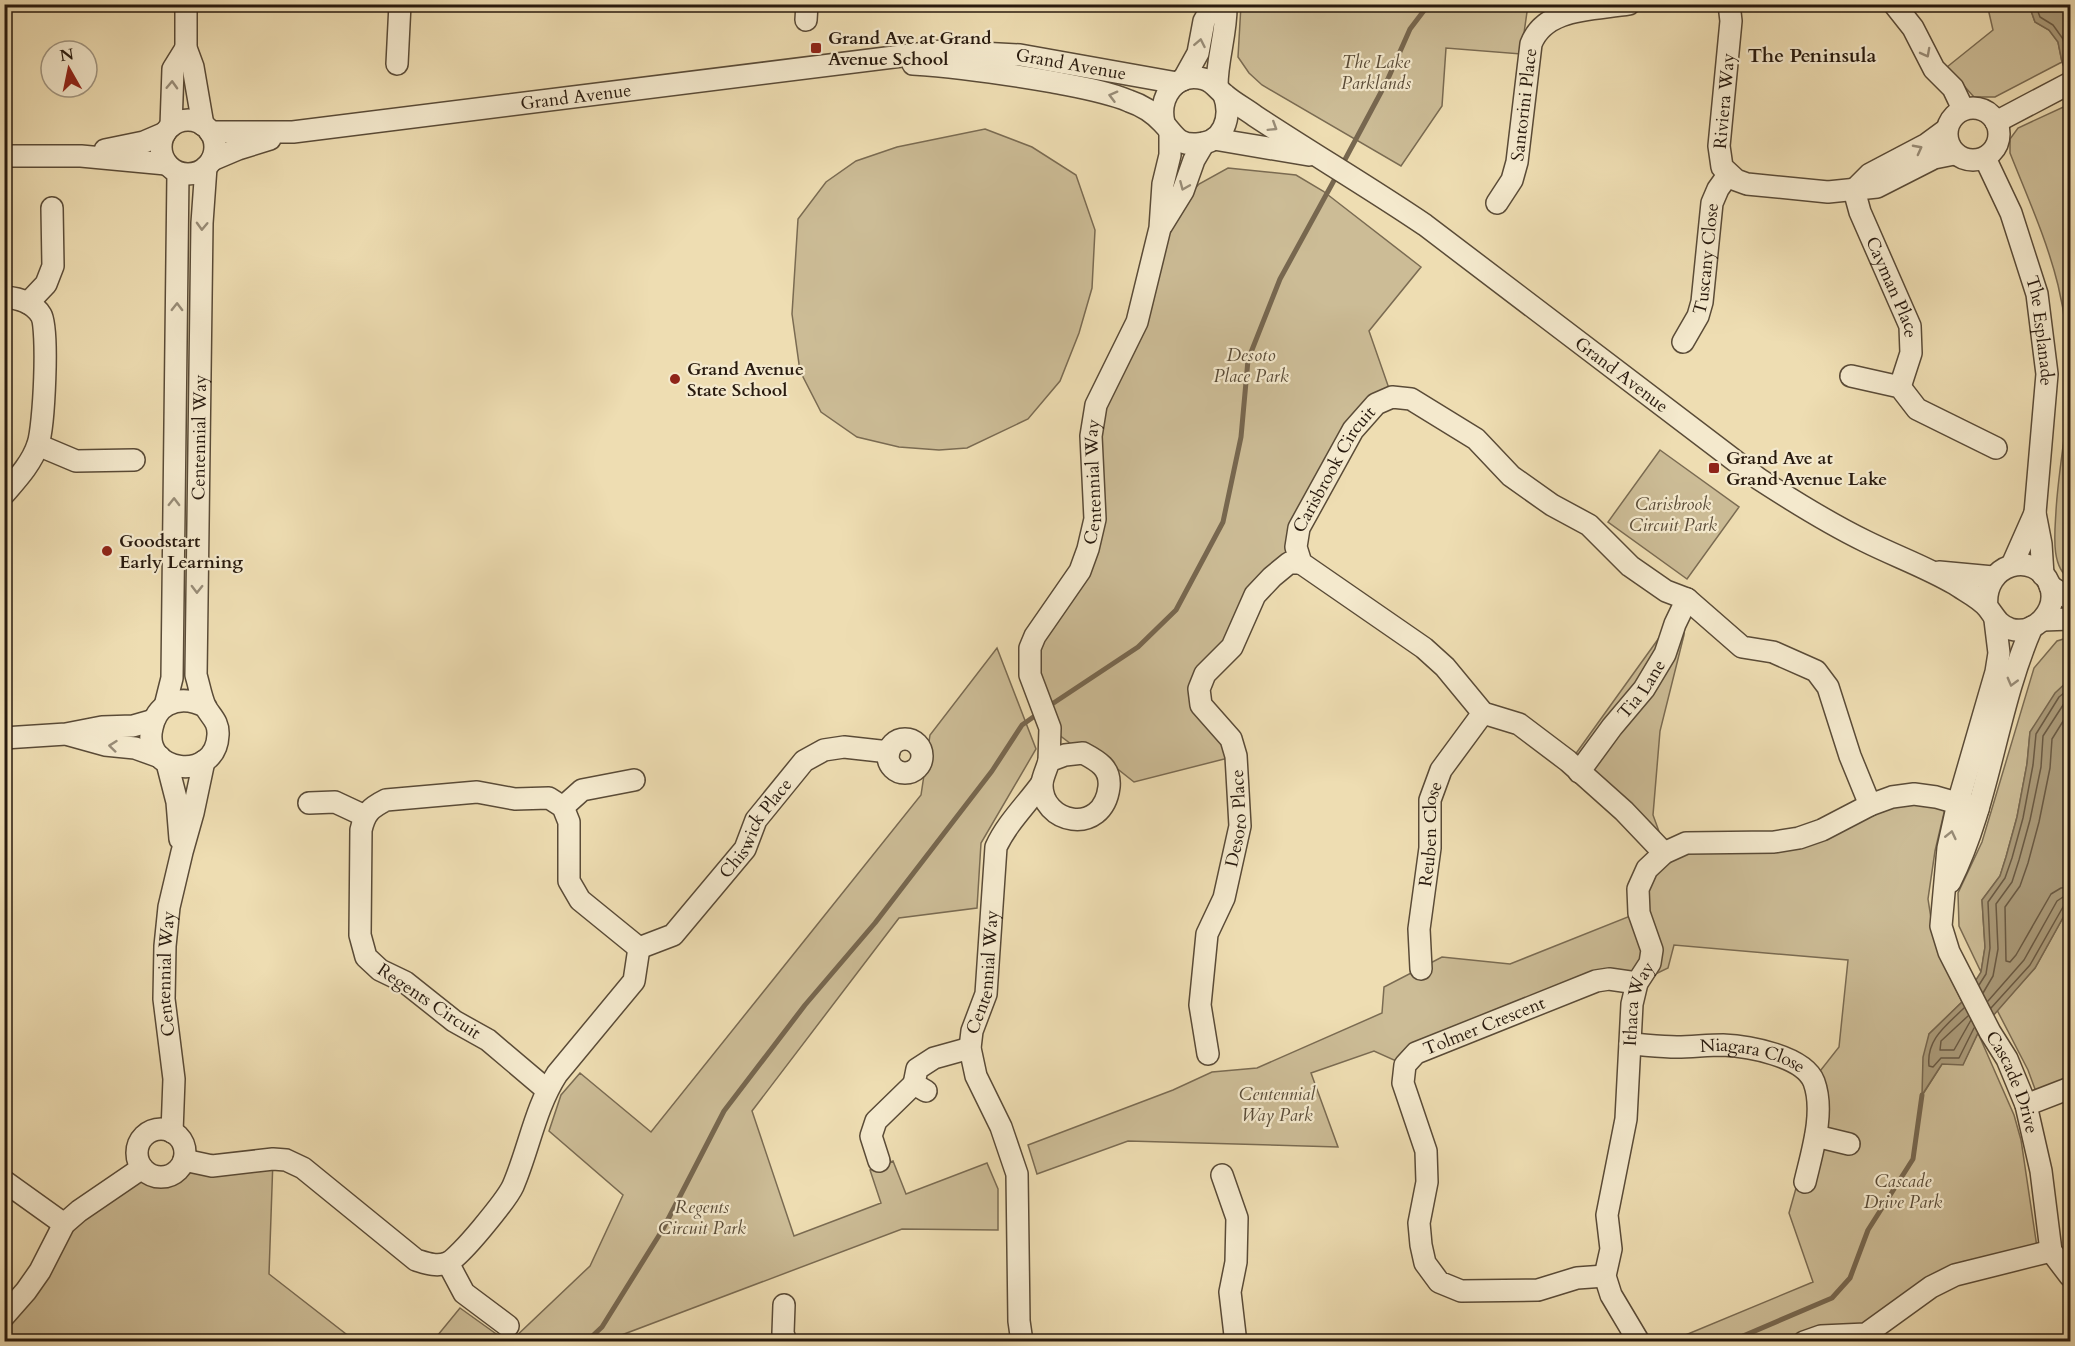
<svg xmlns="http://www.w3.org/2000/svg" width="2075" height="1346" viewBox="0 0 2075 1346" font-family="Cardo,serif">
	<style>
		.green { fill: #ccbc96; stroke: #7a6b52; stroke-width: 1.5 }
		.water { fill: #ab9b7a; stroke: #77674f; stroke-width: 1.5 }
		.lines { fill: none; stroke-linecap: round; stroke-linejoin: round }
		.shore { stroke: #6a5a44; stroke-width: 1.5 }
		.stream { stroke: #77674f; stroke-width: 5 }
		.minor-casing { stroke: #5a4b37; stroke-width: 24 }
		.minor { stroke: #f4e9cd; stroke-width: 21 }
		.oneway { stroke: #988c77 }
		.poi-dot { fill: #8f2418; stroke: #f4e9cd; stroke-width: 2 }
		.labels { text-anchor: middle; stroke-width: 4.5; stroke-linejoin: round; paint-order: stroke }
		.poi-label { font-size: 18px; font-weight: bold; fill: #281a0e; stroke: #f4e9cd; text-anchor: start }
		.park-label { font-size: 18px; font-style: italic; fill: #594b37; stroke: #f4e9cd }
		.street-label { font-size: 18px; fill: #281a0e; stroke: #f4e9cd }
		.neighbourhood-label { font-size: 20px; font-weight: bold; fill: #281a0e; stroke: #f4e9cd }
	</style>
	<rect width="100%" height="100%" fill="#eeddb2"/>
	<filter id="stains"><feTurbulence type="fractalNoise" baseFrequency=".00333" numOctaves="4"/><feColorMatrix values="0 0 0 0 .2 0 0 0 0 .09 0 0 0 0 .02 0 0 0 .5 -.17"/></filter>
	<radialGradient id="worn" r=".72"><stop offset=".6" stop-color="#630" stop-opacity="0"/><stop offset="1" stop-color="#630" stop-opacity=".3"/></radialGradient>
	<path class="green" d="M1987,4L2029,5L2035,22L2049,30L2058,42L2062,62L1995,97H1974L1947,67L1993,30Z
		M1241,5H1528L1521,54L1446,48L1442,106L1401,166L1262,85L1249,73L1238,57Z
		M2070,104V579C2050,567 2055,531 2056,511C2058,475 2065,439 2068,403C2070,365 2067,322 2058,285C2047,240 2027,196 2010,153V139L2018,128Z
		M985,129L1032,147L1076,175L1095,230L1092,288L1079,333L1060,381L1028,419L967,448L939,450L899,447L857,437L821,412L800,371L792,314L798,219L826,182L856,161L897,147Z
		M1228,168L1296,175L1323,191L1421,267L1369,331L1392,397L1376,404L1289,563L1199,689L1236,756L1134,782L1105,759L1083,753L1050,728L1034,689L1035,636L1088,549L1091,436L1160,228L1199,184Z
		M1660,450L1739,507L1687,579L1608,522Z
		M1687,599L1684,635L1660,731L1653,815L1665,848L1572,759Z
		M2070,637V679L2030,732L2027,764L2017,817L2006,857L2000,876L1982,900L1985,947L1981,972L1959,926L1958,893L1982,842L2034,668L2057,641Z
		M997,648L1036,749L981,843L977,908L899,918L752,1111L794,1236L881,1203L870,1170L893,1161L906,1194L987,1163L998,1189V1230L902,1229L619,1336L614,1341L510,1342L590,1266L623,1195L549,1131L561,1095L580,1073L651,1132L921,795L930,735Z
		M1947,800L1935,851L1928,899L1933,931L1939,954L1962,1002L1929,1034L1923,1094L1942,1064H1963L1978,1033L2014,1115L2021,1140L2038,1254L1955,1275L1866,1334L1804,1342L1671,1341L1813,1282L1789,1213L1798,1181L1805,1182L1813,1080L1839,1047L1848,960L1674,945L1668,968L1637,983L1609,979L1405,1065L1374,1051L1311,1073L1338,1147L1128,1141L1037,1174L1028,1145L1173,1090L1212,1072L1257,1068L1382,1013L1384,987L1442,957L1510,964L1638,913L1664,853L1774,842L1870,805Z
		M2070,905V1088L2039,1100L2028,1070L1997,1010L2035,968Z
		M273,1159L269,1274L355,1341L5,1342V1316L55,1240L142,1168L159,1176L177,1170L184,1160Z
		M460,1308L506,1341H433Z"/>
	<path class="water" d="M2029,5H2070V82L2062,62L2058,42L2049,30L2035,22Z
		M2070,679V905L2035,968L1978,1033L1963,1065L1942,1064L1922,1095L1923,1057L1929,1034L1962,1002L1981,972L1985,947L1982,900L2000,876L2006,857L2017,817L2027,764L2030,732L2055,693Z"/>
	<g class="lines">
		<path class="shore" d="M2035,4L2040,17L2053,25L2063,39L2070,67
			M2070,710L2052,739L2050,768L2039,822L2028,863L2020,886L2005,907L2006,961L2010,962L2016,955L2051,894L2061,888L2070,887
			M1979,985L1986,974L1990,948L1988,902L2005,878L2012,858L2023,818L2033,765L2036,734L2059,697L2070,688
			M1983,993L1993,976L1998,949L1996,904L2012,882L2019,860L2030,820L2041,767L2043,736L2065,702L2070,697
			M1988,1001L2024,960L2057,901L2063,897L2070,896
			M1964,1008C1947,1025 1926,1039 1929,1066L1933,1067L1941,1058H1959L1974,1028
			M1991,1008L2030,965L2063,907L2070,903
			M1968,1016L1941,1041L1940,1050H1954L1971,1020"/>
		<path class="stream" d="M1341,167L1387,81L1410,29L1429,4
			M1046,708L1138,647L1176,610L1223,522L1241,437L1248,360L1280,279L1337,175
			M586,1342L602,1327L663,1229L724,1111L805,1005L875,923L992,771L1022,725L1039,713
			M1729,1342L1832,1298L1850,1278L1868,1230L1913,1159L1922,1095"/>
		<defs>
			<g id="minor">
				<path d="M186,4V48L193,67L203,125"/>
				<path d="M1729,4L1731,21L1719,146L1722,167L1736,180L1747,184L1828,192L1877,187L1934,158L1954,154"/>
				<path d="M1894,4L1913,28L1934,69L1953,88L1963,109"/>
				<path d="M806,20L807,4"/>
				<path d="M397,64L400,4"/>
				<path d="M913,64C960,67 1007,74 1053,82C1078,87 1105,91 1129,101C1141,105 1154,113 1163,123C1174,134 1177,145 1196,144C1224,144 1232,117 1224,95"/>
				<path d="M1183,80L1198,53L1204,21L1214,4"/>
				<path d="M1217,86C1217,58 1227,32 1226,4"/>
				<circle cx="1973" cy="134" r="26"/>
				<circle cx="188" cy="147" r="27"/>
				<path d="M1996,122L2070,83"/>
				<path id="s1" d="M1164,123C1158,98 1175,71 1204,79C1214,82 1217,89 1225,95C1234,103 1246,109 1255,116C1311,153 1369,187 1425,225L1759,479C1793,501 1828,523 1865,541C1895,556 1926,567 1955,584C1965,591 1980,598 1988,608C1995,617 1998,625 2010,629C2035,636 2059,610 2050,585C2035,549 1982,563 1987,607"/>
				<path d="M171,126L173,69L186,48"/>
				<path id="s2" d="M210,132H293L942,51L1020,55L1177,83"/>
				<path d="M1214,139L1309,155"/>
				<path d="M105,150L144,142L165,133"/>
				<path d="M4,156H81L166,164"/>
				<path id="s3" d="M1985,158L2011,213L2037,294L2047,374L2035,513L2041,544L2043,575"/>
				<path d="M212,160L238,149L270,139"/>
				<path id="s4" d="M1854,190L1860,212L1910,326L1911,353L1900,387"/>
				<path d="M1854,190L1870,174L1927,144L1946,130"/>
				<path id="s5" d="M1497,203L1512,180L1517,162L1531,44C1545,7 1594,10 1629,4"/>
				<path d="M1162,225L1183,191L1194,160L1204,143"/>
				<path d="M4,297C18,298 33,302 41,315C49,328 44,427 38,444C32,463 17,479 4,494"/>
				<path d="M28,303L46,284L53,266L52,208"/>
				<path id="s6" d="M1683,342L1698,316L1702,302L1712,203L1718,189L1728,175"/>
				<path d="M1851,376L1900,387L1917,409L1996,448"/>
				<path d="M38,445L76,461L134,460"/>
				<path d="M2012,565L2035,513"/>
				<path d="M1939,572L1993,577"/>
				<path d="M2050,586L2070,599"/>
				<path id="s7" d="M1995,620L1999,653L1996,672L1958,803L1948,848L1941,926L1949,952L1990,1032L2007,1059L2026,1105L2041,1171L2051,1251L2070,1276"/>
				<path d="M2043,620L2070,619"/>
				<path d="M165,706L172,678L178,173"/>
				<path id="s8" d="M206,707C193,700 180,698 167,705C158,710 154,718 152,728C141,773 216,783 218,735C219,721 210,716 205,706C201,697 199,685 196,675L202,223L206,167"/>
				<path d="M69,735L105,745L135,748L160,757"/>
				<path d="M4,738L66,734L102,727L133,726L154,720"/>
				<circle cx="905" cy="756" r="17"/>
				<path d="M1083,753C1098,761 1111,768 1109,787C1103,837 1040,824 1042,783C1043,776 1047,768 1049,761L1065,755Z"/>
				<path id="s9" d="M1049,761L1050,728L1030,675V648L1035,636L1080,571L1088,549L1095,519L1091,436L1096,405L1137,322L1160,228L1163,184L1170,155V134"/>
				<path d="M167,763L177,802L180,839"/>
				<path id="s10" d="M1579,772L1612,727L1644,689L1665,654L1675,624L1687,599"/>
				<path d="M309,803L335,802L365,816"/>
				<path d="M563,807L582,790L634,780"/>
				<path id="s11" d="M1664,853L1624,811L1568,761L1519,724L1483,713L1445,667L1424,648L1301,563L1296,547L1299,528L1353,430L1376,404L1392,397L1411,399L1476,439L1511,476L1552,505L1589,525L1630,566L1666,591L1687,599L1742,647L1773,652L1816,671L1828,687L1850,756L1870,805"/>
				<path d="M1950,882C1990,802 1996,709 2032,627"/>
				<path id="s12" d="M639,948L673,935L745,849L756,820L804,761L824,750L844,747L889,752"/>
				<path id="s13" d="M1421,969L1419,929L1430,848V800L1441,770L1483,713"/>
				<path id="s14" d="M1630,1044C1646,1045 1661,1047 1677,1047C1692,1047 1707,1045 1723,1045C1748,1046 1804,1056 1814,1082C1825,1112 1812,1152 1805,1182"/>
				<path id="s15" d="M1208,1054L1200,1005L1207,934L1224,898L1240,826L1236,756L1231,739L1201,705L1199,689L1205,674L1232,647L1255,595L1272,577L1289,563H1301"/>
				<path d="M547,1090L488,1040L454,1021L405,982L380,970L366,957L360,935L361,830C365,813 370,808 386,800L477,792L515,799L549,798L563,807L569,822V881L580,900L639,948"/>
				<path d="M926,1091L914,1084L917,1069L934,1058L970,1048"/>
				<path d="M2026,1105L2070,1088"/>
				<circle cx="161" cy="1153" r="24"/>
				<path id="s16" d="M172,1132L174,1079L164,999L165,946L169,907L182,852L193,813L204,761"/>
				<path d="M1816,1136L1849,1144"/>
				<path d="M184,1160L212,1166L273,1159L286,1160L303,1168L416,1260C426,1263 436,1267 447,1263C459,1259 507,1199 513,1186C529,1149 535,1108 557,1074L634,981L639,948"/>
				<path d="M879,1161L871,1136L876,1121L914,1084"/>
				<path d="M1222,1175L1237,1218L1236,1262L1230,1292L1235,1335L1232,1342"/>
				<path d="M4,1181L64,1224"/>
				<path d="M448,1263L464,1293L508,1326"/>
				<path id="s17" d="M1605,1276L1577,1278L1538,1290L1461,1291L1439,1282L1425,1263L1421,1245L1419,1223L1427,1182L1426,1151L1403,1083L1405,1065L1416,1053L1596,981L1609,979L1637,983"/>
				<path d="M784,1305L783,1333L786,1342"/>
				<path d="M4,1316L26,1291L40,1271L64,1224L79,1211L142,1168"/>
				<path id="s18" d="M1022,1342L1019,1321L1017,1174L1001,1127L976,1076L970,1048L972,1031L986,994L996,847C1007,823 1027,804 1042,783"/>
				<path id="s19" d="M1639,1342L1611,1295L1605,1276L1611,1249L1607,1215L1626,1119L1632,1004L1637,983L1650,963L1652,950L1639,913L1638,889L1647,869L1664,853L1686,843L1774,842L1799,838L1822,830L1870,805L1892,797L1914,794L1936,797L1978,809"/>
				<path d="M1804,1342L1821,1336L1866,1334L1931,1287L1955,1275L2051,1251"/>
			</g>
		</defs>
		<use href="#minor" class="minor-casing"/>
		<use href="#minor" class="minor"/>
	</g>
	<defs><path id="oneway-chevron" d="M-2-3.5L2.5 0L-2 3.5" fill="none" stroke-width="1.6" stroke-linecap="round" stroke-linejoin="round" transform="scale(1.5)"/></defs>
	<g class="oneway">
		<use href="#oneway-chevron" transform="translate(1200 43) rotate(-79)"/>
		<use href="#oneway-chevron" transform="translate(1926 53) rotate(62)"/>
		<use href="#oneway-chevron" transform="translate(172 85) rotate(-88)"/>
		<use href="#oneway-chevron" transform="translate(1113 96) rotate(-165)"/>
		<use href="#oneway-chevron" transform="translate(1273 127) rotate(32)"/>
		<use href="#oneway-chevron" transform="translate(1918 149) rotate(-28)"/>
		<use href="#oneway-chevron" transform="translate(1184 186) rotate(113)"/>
		<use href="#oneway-chevron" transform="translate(202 226) rotate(92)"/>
		<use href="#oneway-chevron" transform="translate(177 307) rotate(-89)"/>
		<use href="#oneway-chevron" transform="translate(174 502) rotate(-89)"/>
		<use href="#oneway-chevron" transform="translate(197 589) rotate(91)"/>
		<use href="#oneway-chevron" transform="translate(2012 682) rotate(105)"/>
		<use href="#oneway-chevron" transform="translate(113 746) rotate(-174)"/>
		<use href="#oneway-chevron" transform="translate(1951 835) rotate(-77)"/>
	</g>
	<g class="poi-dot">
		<rect x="810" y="42" width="12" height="12" rx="3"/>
		<circle cx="675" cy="379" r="6"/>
		<rect x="1708" y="462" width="12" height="12" rx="3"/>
		<circle cx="107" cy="551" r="6"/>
	</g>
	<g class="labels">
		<g class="poi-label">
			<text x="828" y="44">Grand Ave at Grand<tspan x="828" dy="21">Avenue School</tspan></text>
			<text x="687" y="375">Grand Avenue<tspan x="687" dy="21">State School</tspan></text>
			<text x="1726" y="464">Grand Ave at<tspan x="1726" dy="21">Grand Avenue Lake</tspan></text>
			<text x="119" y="547">Goodstart<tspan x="119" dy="21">Early Learning</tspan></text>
		</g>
		<g class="park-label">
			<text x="1376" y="68">The Lake<tspan x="1376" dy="21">Parklands</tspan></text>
			<text x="1251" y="361">Desoto<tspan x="1251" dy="21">Place Park</tspan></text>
			<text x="1673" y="510">Carisbrook<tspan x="1673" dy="21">Circuit Park</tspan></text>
			<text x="1277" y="1100">Centennial<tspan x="1277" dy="21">Way Park</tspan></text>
			<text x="1903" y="1187">Cascade<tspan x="1903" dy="21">Drive Park</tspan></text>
			<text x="702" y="1213">Regents<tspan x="702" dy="21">Circuit Park</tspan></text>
		</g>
		<g class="street-label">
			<text dy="6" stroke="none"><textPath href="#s2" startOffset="867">Grand Avenue</textPath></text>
			<text dy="6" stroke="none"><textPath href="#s2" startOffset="368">Grand Avenue</textPath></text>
			<text transform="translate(1724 101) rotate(-85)" y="6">Riviera Way</text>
			<text dy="6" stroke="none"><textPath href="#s5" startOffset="104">Santorini Place</textPath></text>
			<text dy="6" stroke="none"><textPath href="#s6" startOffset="88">Tuscany Close</textPath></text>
			<text dy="6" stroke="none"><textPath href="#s4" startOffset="105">Cayman Place</textPath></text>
			<text dy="6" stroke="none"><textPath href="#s3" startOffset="183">The Esplanade</textPath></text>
			<text dy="6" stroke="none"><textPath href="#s1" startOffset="585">Grand Avenue</textPath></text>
			<text dy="6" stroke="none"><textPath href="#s8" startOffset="482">Centennial Way</textPath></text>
			<text dy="6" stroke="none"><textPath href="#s11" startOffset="574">Carisbrook Circuit</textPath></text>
			<text dy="6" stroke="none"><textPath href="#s9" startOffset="300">Centennial Way</textPath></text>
			<text dy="6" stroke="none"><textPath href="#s10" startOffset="104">Tia Lane</textPath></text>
			<text dy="6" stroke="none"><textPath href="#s15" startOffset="242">Desoto Place</textPath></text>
			<text dy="6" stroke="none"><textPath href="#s12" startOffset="172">Chiswick Place</textPath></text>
			<text dy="6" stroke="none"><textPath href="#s13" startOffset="136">Reuben Close</textPath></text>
			<text dy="6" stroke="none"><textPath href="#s16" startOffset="159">Centennial Way</textPath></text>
			<text dy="6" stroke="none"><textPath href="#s18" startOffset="381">Centennial Way</textPath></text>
			<text transform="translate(429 1001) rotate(34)" y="6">Regents Circuit</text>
			<text dy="6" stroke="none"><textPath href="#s19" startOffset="351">Ithaca Way</textPath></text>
			<text dy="6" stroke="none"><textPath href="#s17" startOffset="486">Tolmer Crescent</textPath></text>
			<text dy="6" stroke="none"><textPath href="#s14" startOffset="124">Niagara Close</textPath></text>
			<text dy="6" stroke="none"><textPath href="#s7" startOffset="486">Cascade Drive</textPath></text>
		</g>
		<g class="neighbourhood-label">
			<text x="1812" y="62">The Peninsula</text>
		</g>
	</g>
	<rect width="2075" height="1346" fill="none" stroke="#eeddb2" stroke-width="24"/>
	<rect x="6" y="6" width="2063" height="1334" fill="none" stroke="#281a0e" stroke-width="3"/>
	<rect x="12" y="12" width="2051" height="1322" fill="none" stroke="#281a0e" stroke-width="1.5"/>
	<g transform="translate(69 69) rotate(351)"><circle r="28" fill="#f4e9cd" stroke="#a29681" stroke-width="1.5"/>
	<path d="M0-4.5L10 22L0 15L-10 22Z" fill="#8f2418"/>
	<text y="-9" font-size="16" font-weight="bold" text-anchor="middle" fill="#281a0e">N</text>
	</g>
	<rect width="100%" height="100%" filter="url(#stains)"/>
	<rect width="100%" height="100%" fill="url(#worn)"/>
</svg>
